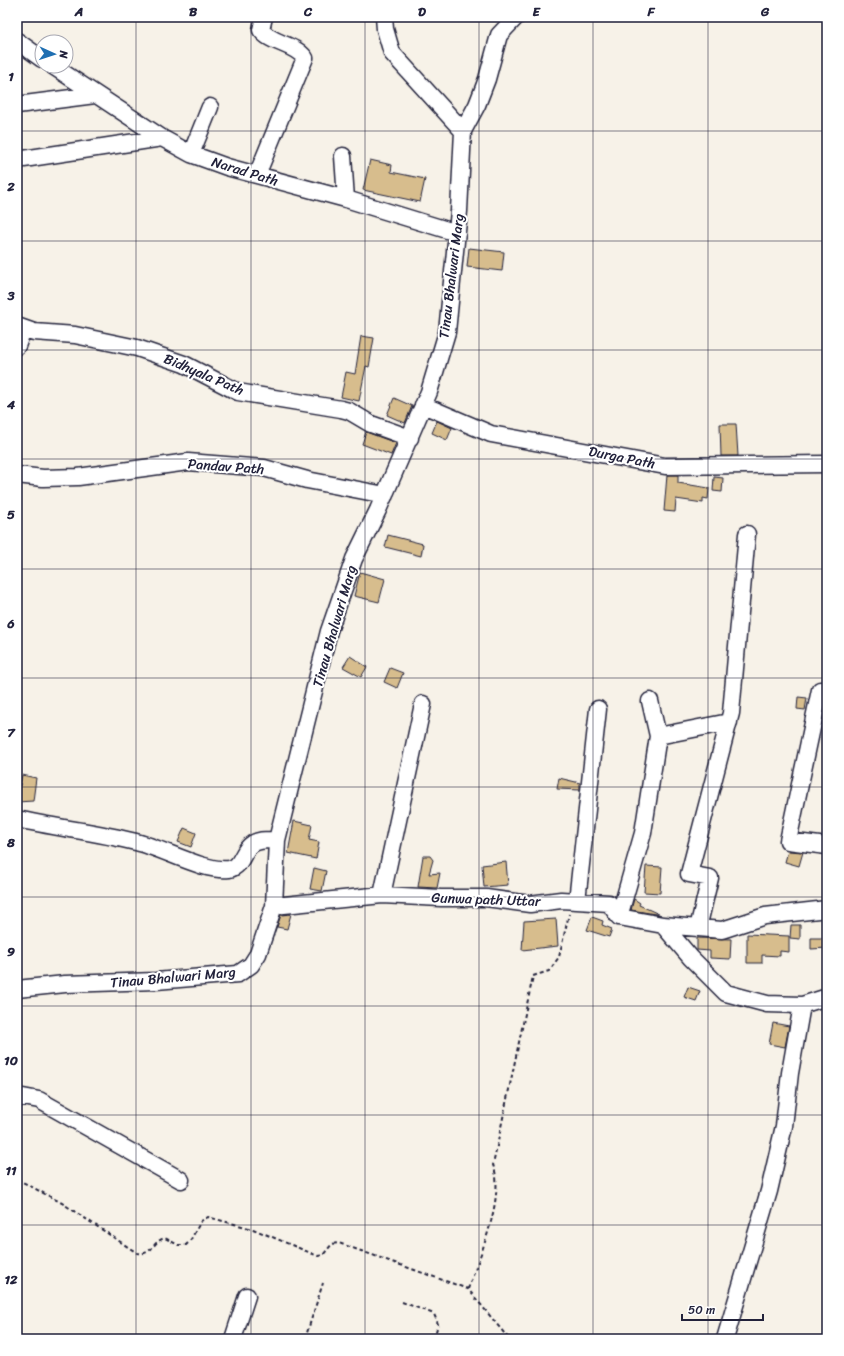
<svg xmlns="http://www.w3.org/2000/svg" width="844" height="1356" viewBox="0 0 844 1356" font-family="Sriracha,sans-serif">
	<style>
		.building { fill: #d7bd8d; stroke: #22223b }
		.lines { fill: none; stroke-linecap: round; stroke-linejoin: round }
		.minor-casing { stroke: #22223b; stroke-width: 19 }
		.path { stroke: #22223b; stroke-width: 2; stroke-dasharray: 4 3; stroke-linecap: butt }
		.minor { stroke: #fff; stroke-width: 16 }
		.grid { fill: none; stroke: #22223b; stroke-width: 1; stroke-opacity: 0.55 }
		.labels { text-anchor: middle; stroke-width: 4; stroke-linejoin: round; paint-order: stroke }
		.street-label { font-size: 14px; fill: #22223b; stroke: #fff }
		.neatline { fill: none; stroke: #22223b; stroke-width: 1.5 }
		.grid-label { font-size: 13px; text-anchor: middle; font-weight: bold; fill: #22223b }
	</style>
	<rect width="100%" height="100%" fill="#f7f2e8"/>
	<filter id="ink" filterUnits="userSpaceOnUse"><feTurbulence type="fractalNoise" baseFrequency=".025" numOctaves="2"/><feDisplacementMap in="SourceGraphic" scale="8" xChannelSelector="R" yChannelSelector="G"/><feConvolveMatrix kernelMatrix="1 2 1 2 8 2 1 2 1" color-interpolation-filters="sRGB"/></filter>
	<g filter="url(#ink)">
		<path class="building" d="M370,160L392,165L391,172L425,179L420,202L363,190Z
			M469,248L504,252L502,271L467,267Z
			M361,336L374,338L369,367L366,366L359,401L341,397L346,372L355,374Z
			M394,398L412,406L405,423L387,415Z
			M437,421L452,428L447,440L432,433Z
			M720,424H736L738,456H721Z
			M366,432L396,443L391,455L362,444Z
			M667,475H678V483L709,488L708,499L703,498V503L676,499L675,512L664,511Z
			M714,477L723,478L722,492L713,491Z
			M388,535L423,544L421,556L385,547Z
			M360,572L385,579L379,602L354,596Z
			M350,656L367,667L361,677L343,667Z
			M390,668L403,673L397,688L384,682Z
			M798,697L807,698L805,710L797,709Z
			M22,775L36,778L33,801L17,802Z
			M559,778L580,783V790L557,789Z
			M294,821L312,825L309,840L319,842L316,859L288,853Z
			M184,828L196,833L191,847L178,842Z
			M788,851L803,852L799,866L785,862Z
			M423,856H430L433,860L429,874L440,873L437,888L418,887Z
			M506,862L508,885L484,887L482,865Z
			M646,866L662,867L660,893L644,892Z
			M314,868L326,871L322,891L310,889Z
			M634,899L640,903L639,905L661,915L631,910Z
			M291,914L287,929L277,927L281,915Z
			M592,917L603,921L602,925L612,929L609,937L587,930Z
			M556,919L558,946L522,950L524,921Z
			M791,925H800V939L790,938Z
			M747,934L789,936V952L780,951V956L762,955V963H747Z
			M697,938L731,939L730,959L710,958V951L697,950Z
			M811,938H827V948L811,949Z
			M688,987L700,991L696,1001L684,997Z
			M773,1023L789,1026L785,1047L769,1044Z"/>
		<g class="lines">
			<defs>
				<path id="minor" d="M17,41L42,59
					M53,66L162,138L191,154L227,167L346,199L457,233
					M17,105L95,95
					M463,131L477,105L487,79L499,35L516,17
					M191,154L210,107
					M343,156L346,199
					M17,160L162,138
					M257,175L305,58C294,43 271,44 261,30L264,17
					M17,326L34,332L75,335L137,348L184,364L238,392L341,409L349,411L371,424L410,438
					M17,346L23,329
					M423,405L491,434L665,466L827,464
					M17,475L43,478L78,477L188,462L264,468L307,480L385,495
					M827,691L820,690L788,841L827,846
					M658,736L729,722
					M17,819C57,828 97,832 136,842C163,848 203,872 229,869C242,867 242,851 251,845C258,839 268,840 277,840
					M382,895L423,704
					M577,901L598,709
					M274,906L382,895L441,898H486L530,904L561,900L609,903L619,917L663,925L691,958L726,993L767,1004L802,1005L827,997
					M619,917L643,833L658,736L650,701
					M663,925L722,930L765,916L827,909
					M698,928L710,878L689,874L731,713L747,534
					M17,989L65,984L156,981L238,974L251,965L258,954L274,906L277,840L329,631L354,559L378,510L429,392L447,332L459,211L463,131L392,53L385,29L384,17
					M17,1099L23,1097L39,1100L181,1180
					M233,1339L247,1296
					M725,1339L769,1191L784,1126L790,1073L802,1005"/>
			</defs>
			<use href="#minor" class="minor-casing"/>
			<path class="path" d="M17,1179L62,1203L137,1253C153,1256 152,1241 165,1238L178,1245H186L190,1241L201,1221L208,1217L253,1229L318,1256L323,1255L332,1244L339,1243L347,1246L468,1289L509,1339
				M468,1289C479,1258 506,1196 493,1165L533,976L549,971L559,957L569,914
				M402,1302L434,1314L438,1324L434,1339
				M305,1339L323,1283"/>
			<use href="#minor" class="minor"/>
		</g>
	</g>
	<path class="grid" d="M136,17V1339M251,17V1339M365,17V1339M479,17V1339M593,17V1339M708,17V1339M17,131H827M17,241H827M17,350H827M17,459H827M17,569H827M17,678H827M17,787H827M17,897H827M17,1006H827M17,1115H827M17,1225H827"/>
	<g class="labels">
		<g class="street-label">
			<text transform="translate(245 171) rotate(17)" y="5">Narad Path</text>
			<text transform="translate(451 276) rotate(-83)" y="5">Tinau Bhalwari Marg</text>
			<text transform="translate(204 374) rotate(23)" y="5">Bidhyala Path</text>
			<text transform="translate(622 457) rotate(11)" y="5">Durga Path</text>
			<text transform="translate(226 466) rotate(4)" y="5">Pandav Path</text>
			<text transform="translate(334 626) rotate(-74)" y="5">Tinau Bhalwari Marg</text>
			<text transform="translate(486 899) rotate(2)" y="5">Gunwa path Uttar</text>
			<text transform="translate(173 977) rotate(-5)" y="5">Tinau Bhalwari Marg</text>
		</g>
	</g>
	<rect width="844" height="1356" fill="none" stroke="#fff" stroke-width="44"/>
	<g transform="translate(54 54) rotate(93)"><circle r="19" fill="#ffffff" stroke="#a7a7b1"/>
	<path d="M0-3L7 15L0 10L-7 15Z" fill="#1f6fb2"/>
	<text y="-6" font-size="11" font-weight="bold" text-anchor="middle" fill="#22223b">N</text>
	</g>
	<path d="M682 1314v6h81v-6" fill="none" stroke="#22223b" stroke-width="2"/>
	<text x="688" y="1314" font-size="12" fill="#22223b" stroke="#ffffff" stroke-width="3" paint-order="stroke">50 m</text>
	<rect x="22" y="22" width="800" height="1312" class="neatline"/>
	<g class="grid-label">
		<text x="79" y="16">A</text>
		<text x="193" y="16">B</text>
		<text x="308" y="16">C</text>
		<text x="422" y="16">D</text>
		<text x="536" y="16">E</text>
		<text x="651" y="16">F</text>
		<text x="765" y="16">G</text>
		<text x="11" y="81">1</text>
		<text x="11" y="191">2</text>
		<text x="11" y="300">3</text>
		<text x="11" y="409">4</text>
		<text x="11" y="519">5</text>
		<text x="11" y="628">6</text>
		<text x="11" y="737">7</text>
		<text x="11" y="847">8</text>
		<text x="11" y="956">9</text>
		<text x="11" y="1065">10</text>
		<text x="11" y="1175">11</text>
		<text x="11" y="1284">12</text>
	</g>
</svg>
